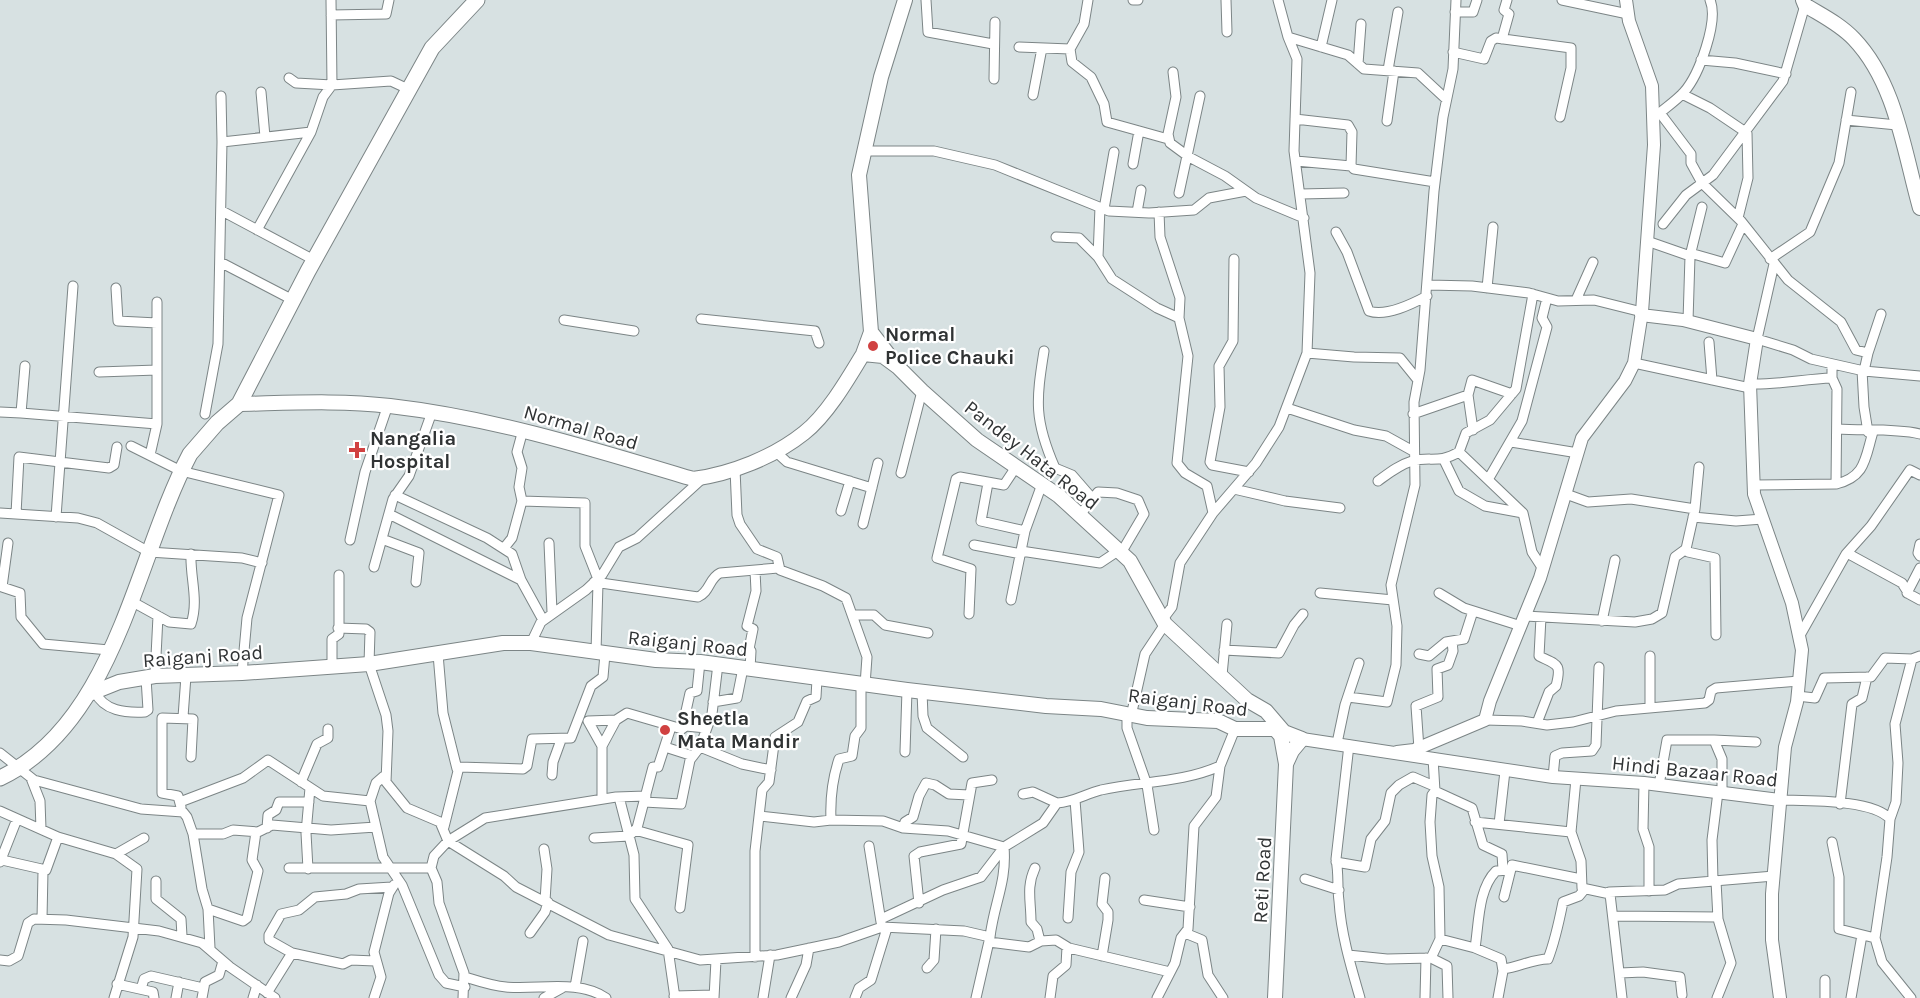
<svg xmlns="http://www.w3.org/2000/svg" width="1920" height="998" viewBox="0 0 1920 998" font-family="Karla,sans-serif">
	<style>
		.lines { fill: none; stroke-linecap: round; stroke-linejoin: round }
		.minor-casing { stroke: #7c8586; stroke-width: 11 }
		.tertiary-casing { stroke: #7c8586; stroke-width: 14 }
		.secondary-casing { stroke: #7c8586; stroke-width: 16 }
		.primary-casing { stroke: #7c8586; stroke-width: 17 }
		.minor { stroke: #fff; stroke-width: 9 }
		.tertiary { stroke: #fff; stroke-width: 12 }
		.secondary { stroke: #fff; stroke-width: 14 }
		.primary { stroke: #fff; stroke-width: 15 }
		.poi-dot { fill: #d04141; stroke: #fff; stroke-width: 2 }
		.labels { text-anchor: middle; stroke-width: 4.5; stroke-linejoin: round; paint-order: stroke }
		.poi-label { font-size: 20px; font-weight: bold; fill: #303334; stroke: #fff; text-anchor: start }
		.street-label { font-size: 20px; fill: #303334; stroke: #fff }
	</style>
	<rect width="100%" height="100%" fill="#d7e1e2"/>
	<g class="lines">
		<defs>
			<path id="minor" d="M926,0L928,32L993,44
				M1088,0L1084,24L1070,49L1072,62L1091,77L1104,104L1107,122L1168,139
				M1133,0H1138
				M1226,0L1227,32
				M1278,0L1288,37L1348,55L1364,69L1418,73L1446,99
				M1562,0L1628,14
				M1455,12H1473L1477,0
				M331,15L386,14L389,0
				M1502,39L1509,14L1504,10L1507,0
				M1019,47L1070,49
				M1321,47L1332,0
				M1453,52L1484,59L1491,41L1496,38L1571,48V68L1560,117
				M1701,60L1735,63L1786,74
				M1358,64L1361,24
				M1388,70L1398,12
				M1173,72L1176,97L1168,134L1170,143L1189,157L1225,176L1256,198L1304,218
				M289,78L296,83L332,85L331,0
				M994,79L995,22
				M261,92L265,137
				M1682,94L1710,108L1747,133L1748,178L1738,218
				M1033,95L1042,48
				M221,96L222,142
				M1660,113L1691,154V163L1702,183L1741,221L1788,280L1841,322L1856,350L1868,353L1864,371L1920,376
				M1656,116C1665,108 1676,101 1684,92C1699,75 1719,21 1710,0
				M1295,119L1348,125L1352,132L1351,166L1354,169L1435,182
				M1846,120L1897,125
				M1387,121L1394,71
				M865,151H934L995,165L1109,211L1149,213L1194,210L1209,198L1246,191
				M1296,161L1351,166
				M1133,164L1139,131
				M1179,193L1200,96
				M1301,194L1344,193
				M1104,209L1114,152
				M222,211L314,260
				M1137,212L1141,190
				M1159,212L1160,237L1180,298L1179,318L1188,356L1177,463L1185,473L1207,486L1213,513
				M1663,224L1686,195L1713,175L1783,81L1805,5
				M257,230L311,132
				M1336,232L1347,252L1369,311C1386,317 1412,304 1427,296
				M1056,237L1079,238L1098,257L1112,279L1157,308L1179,318
				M1647,241L1690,256
				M1690,253L1725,263L1743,224
				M1098,257L1100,207
				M1234,259L1233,341L1219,366L1220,407L1210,462L1212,465L1249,472
				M1770,259L1810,232L1839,163L1851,92
				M220,262L293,300
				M1774,264L1757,339L1793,350L1811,359L1864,371
				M1428,285L1472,286L1529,293L1558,301L1594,300L1642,312
				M116,288L118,321L157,323
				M1487,288L1493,227
				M1576,300L1593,262
				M701,319L815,331L819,343
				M564,320L634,331
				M1688,321L1690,256L1702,207
				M1709,342L1712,380
				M1044,351C1036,401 1034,420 1055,468L1072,475L1092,498
				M1307,353L1354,357L1400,358L1417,379
				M1868,353L1881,314
				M1634,363L1750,388
				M1862,370L1864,407L1868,432
				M99,372L157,370
				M1750,384C1778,385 1804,379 1832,378
				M1468,395L1473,430
				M1287,408L1354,430L1386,436L1413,451
				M0,412L21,413L25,366
				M21,413L157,424
				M205,414L218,344L222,142L311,132L323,97L332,85L391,81L408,89
				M1413,414L1468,395L1472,380L1512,394
				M1837,429C1864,431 1893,428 1920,434
				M523,430L517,452L522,468L519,487L522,501L585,503V546L598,579
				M1511,442L1578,453
				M131,446L181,471L279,495L247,618L242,673
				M775,451L787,462L872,488
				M1459,452L1466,433L1490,420L1516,389L1533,294
				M150,455L157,424V302
				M1444,460L1459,491L1485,506L1523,513
				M1699,467L1695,509L1686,549L1688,552L1715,558L1716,635
				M735,469L737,515L740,524L757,549L777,557L780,570L823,586L846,598L867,657L865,685
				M901,473L922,391
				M1489,478L1522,421L1547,327L1542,318L1547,298
				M1378,481C1389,473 1399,465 1412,461C1431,456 1438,464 1459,452L1523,513L1532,552L1543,569
				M988,483L981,521L1025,531
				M1836,484C1866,477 1865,458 1873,432
				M1754,485L1836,484L1837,389L1832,378V364
				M1234,489L1285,501L1340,508
				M1566,494L1588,502L1631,499L1695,509
				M395,495L487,538L512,554L521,580L543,620
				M841,511L850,481
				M0,513L78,518L97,523L149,552L242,558L262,563
				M16,514L19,457L109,468L114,465L117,447
				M389,514L521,580
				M1080,515L1098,492L1117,493L1138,500L1144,514L1121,553
				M56,517L73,286
				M1693,517L1736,521L1763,519
				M863,524L878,463
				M382,539L419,553L416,582
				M350,540L365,472L388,405
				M8,543L2,587L20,593L21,617L43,644L109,650
				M549,543L552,612
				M1920,544L1918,553L1920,556
				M974,545L1021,554
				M504,548L512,538L522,501
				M1021,551L1100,563L1118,551
				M1847,553L1902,583L1909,594L1920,600
				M374,567L393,499L409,476L432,412
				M594,582L698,597C710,592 709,578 720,573L778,568
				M1320,593L1393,600
				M1439,593L1464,608L1521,626
				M1907,593L1920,568
				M1011,600L1025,531L1042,484
				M131,601L169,622L191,624C199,600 190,578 191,554
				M969,614L971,569L937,558L956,479L960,477L1004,485L1016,467
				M853,615H874L885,625L928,633
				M1525,616L1635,622L1652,619L1662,613L1675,557L1686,549
				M1163,619L1172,607L1180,563L1213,513L1256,463L1279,427L1307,353L1310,273L1294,151L1297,59L1288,37
				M1602,621L1615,560
				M338,628L366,629L370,632L369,664L386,715L388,731L386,782L407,808L440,822L448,841L504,876L516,887L609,935L700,960L777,955L839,942L882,927L964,931L990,937L976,998
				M1799,637L1846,554L1871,526L1910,470L1920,475
				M531,643L541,622L586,590L602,575L619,547L637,538L703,478
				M1224,650L1279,653L1294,625L1303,614
				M596,652L598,583
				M438,654L443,713L457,769
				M1419,654L1429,656L1446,642L1464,639L1473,611
				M1650,656V707
				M332,667V639L339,634V575
				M750,669L751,651L749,649L753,629L747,626L756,591L755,571
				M1222,675L1227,624
				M155,676L158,616
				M95,692C104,711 125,713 145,712L148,710L146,678
				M922,692L923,716L927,728L963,757
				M1797,696L1815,698L1824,678L1871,677L1885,658L1912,659L1920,656
				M1348,697L1387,702L1396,665L1397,626L1391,585L1415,485L1414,402L1420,370L1434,191L1443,117L1453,69L1456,0
				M713,702L737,698L743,668
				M1127,715V728L1147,785L1154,830
				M1131,716L1145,654L1165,624
				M183,717L186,676
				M616,720L627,713L682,729L686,726L706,728
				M1485,720L1522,721L1547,725L1573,722L1616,711L1705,703L1709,700L1711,691L1716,688L1799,681
				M1537,723L1549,692L1556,686C1562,663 1557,665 1539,656L1541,617
				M682,729L690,693L697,691L700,662
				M1714,740L1756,742
				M1337,743L1345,705L1359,663
				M1349,745L1336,859C1339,874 1337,887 1339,901C1341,934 1351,967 1360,998
				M665,747L693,756
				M700,747L712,714L718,664
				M1419,749L1416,706L1438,697L1437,669L1448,665L1453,651L1452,641
				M905,752L907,690
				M0,753L34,780L141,809L183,812L187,817L193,834H223L233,830L258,832L272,825L331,830L376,827
				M1433,758L1435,791L1472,808L1483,845L1502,854L1503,870
				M552,775L553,762L561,740
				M384,776L376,783L370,801L383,857L402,885L439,975L446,983L465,987
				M1553,777L1555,756L1562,753L1592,751L1596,745L1599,667
				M31,778L40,801L41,829
				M1576,779L1571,832L1581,861L1582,888L1610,894L1622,998
				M301,782L317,744L328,738V729
				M1644,783L1643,829L1649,847V891
				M1659,785L1667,740H1714L1722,759V792
				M1435,791L1432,795L1430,822L1432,856L1439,887L1440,939
				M1023,794L1033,792L1057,803
				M619,797L634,855L635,899L668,949L675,998
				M602,799V746L616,720L588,721L602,746
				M1780,800C1806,801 1873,799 1890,819L1887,857L1875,938L1882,962L1911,998
				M180,802L243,778L268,760L323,796L370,801
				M644,802L681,804L690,760L700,747L742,764L771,770
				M1840,804L1852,704L1862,698L1867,677
				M181,807L178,796L162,793V718L193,719L191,757
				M0,811L58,837L116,854L137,869L133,937L114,998
				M759,816L814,822L831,820C830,798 832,780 839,759L852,756L855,736L861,728V684
				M1890,819L1896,802L1898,763L1895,724L1912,659
				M831,820L883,821L903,828L948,831L1004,847C1007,882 994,903 990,937
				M1475,822L1571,832
				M1499,824L1505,771
				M444,827L459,767L523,769L527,766L532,739L571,738L591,686L603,677L605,654
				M267,828L268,815L276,810L279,802H309
				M903,828L905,822L913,817L919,796L926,783L935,785L949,794L969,795
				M635,830L688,845L680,908
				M193,834L202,889L208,909L243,921L247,918L258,871L252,860L256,832
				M594,838L629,836L637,828L653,767H658L671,727
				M1832,842L1839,877V929L1875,938
				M869,846L881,922
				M544,849L547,869L545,901
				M116,854L144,838
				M2,860L46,870L58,837
				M0,862L17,819
				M1336,862L1365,867L1371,839L1385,821L1391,793L1399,785L1413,777L1434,786
				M289,868H431
				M1035,868C1026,887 1031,901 1031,922L1037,929L1040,941
				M308,869L306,833L310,788
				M1305,879L1339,890
				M156,881V899L181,919L182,936
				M1713,881L1712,840L1718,792
				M1716,881L1718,919L1731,963L1717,998
				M1609,892L1665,890L1678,884L1774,876
				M1504,897L1512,865L1581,879
				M1144,900L1190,907
				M919,903L914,856L920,852L961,844L972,783L992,780
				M208,909L210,948
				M1613,916L1718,917
				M1068,918L1071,872L1079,852L1075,800
				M42,919L43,871
				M881,919L943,890L981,877L1004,847L1043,823L1057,803C1074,802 1085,794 1101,790C1142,781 1182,783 1220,766
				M530,933L545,912L548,902
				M1185,933L1202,940L1208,975L1223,998
				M989,942L1029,947L1041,941L1056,940L1069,948L1170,972
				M1475,948C1479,923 1478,889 1496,871L1509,870
				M292,953L269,940V935L281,914L299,910L315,897L346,894L359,889L392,887
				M1348,955L1387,959L1431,958L1440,939L1475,948L1501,959L1503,971L1498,998
				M1102,956L1108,920V912L1102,904L1105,878
				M755,957V851L762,790L769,782L775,737L798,722L807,701L816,697L817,679
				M1431,958L1447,966L1448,998
				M0,960L9,961L18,956L28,923L34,919L66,920L159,931L202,943L230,967L275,998
				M927,968L934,960L936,929
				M1503,969C1519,967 1533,959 1548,959C1555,941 1559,922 1563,902L1579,896L1584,890
				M1620,973L1643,972L1680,977L1682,995
				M465,977C478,981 492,986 506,987C539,990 578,979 606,998
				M1825,980V998
				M117,984L153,992L154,998
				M575,987L583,941
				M141,989L144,979L151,976L203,988
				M267,993L292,953L343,964L351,960L375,961
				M674,996L714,995
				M176,998L179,982
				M202,998L205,982L219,975L223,961
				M253,998L257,985
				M374,998L381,977L374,952L389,893L394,885
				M463,998L464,973L439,903L437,882L431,868L434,856L448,841L485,818L616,797L646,796
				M544,998L562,988
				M714,998L716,960
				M763,998L770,955
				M791,998L806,965L809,948
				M855,998L859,988L871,980L887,928
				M1050,998L1053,976L1066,965L1067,947
				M1157,998L1175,963L1181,938L1188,929L1194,826L1216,797L1220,766L1235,729
				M1425,998L1426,958
				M1851,998L1862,935"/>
			<path id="tertiary" d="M1641,315L1683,320L1757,339L1750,384L1754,494L1792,603L1802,650L1797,702L1785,747L1772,894V940L1780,998
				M1302,739L1553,777L1644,783L1780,800
				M1397,752L1414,750L1485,720L1490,701L1540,578L1582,438L1625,381L1634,363L1642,312L1654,145L1652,86L1629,21L1626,0"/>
			<path id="secondary" d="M1803,0L1805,5C1821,15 1840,24 1854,39C1896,83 1904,152 1920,208
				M871,332L859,175L881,77L905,0
				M898,367L883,356L863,354L871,332L898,367L922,391L977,440L1059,496L1130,561L1165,624L1247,700L1266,711L1284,732
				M239,404C289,403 340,400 390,406C494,418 593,449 693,479C731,474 774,457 804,433C827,415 848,379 863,354
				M89,694L119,682L155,676L242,673L369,664L503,643H531L656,660L700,662L907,690L1046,706L1101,709L1147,718L1218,721L1235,729H1275L1281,736
				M1284,732L1302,739L1292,751L1286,764L1281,736Z
				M1275,998L1286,764"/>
			<path id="primary" d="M0,778C116,723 135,558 190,454L217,423L239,404L308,271L432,48L477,0"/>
		</defs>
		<use href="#minor" class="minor-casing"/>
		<use href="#tertiary" class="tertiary-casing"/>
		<use href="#secondary" class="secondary-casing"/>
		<use href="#primary" class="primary-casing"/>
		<use href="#minor" class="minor"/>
		<use href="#tertiary" class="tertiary"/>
		<use href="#secondary" class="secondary"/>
		<use href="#primary" class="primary"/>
	</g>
	<g class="poi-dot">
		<circle cx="873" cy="346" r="6"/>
		<path d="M354 441h6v6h6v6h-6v6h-6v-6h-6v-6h6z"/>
		<circle cx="665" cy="730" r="6"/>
	</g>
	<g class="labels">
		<g class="poi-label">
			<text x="885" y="341">Normal<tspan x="885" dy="23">Police Chauki</tspan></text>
			<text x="370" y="445">Nangalia<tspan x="370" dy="23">Hospital</tspan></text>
			<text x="677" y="725">Sheetla<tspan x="677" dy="23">Mata Mandir</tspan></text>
		</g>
		<g class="street-label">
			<text transform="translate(581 427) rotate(16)" y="7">Normal Road</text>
			<text transform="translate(1032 455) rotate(38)" y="7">Pandey Hata Road</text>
			<text transform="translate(688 643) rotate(6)" y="7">Raiganj Road</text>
			<text transform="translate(203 656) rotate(-4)" y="7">Raiganj Road</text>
			<text transform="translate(1188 702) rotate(7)" y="7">Raiganj Road</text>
			<text transform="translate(1695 771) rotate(6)" y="7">Hindi Bazaar Road</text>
			<text transform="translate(1262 880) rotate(-87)" y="7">Reti Road</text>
		</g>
	</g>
</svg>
